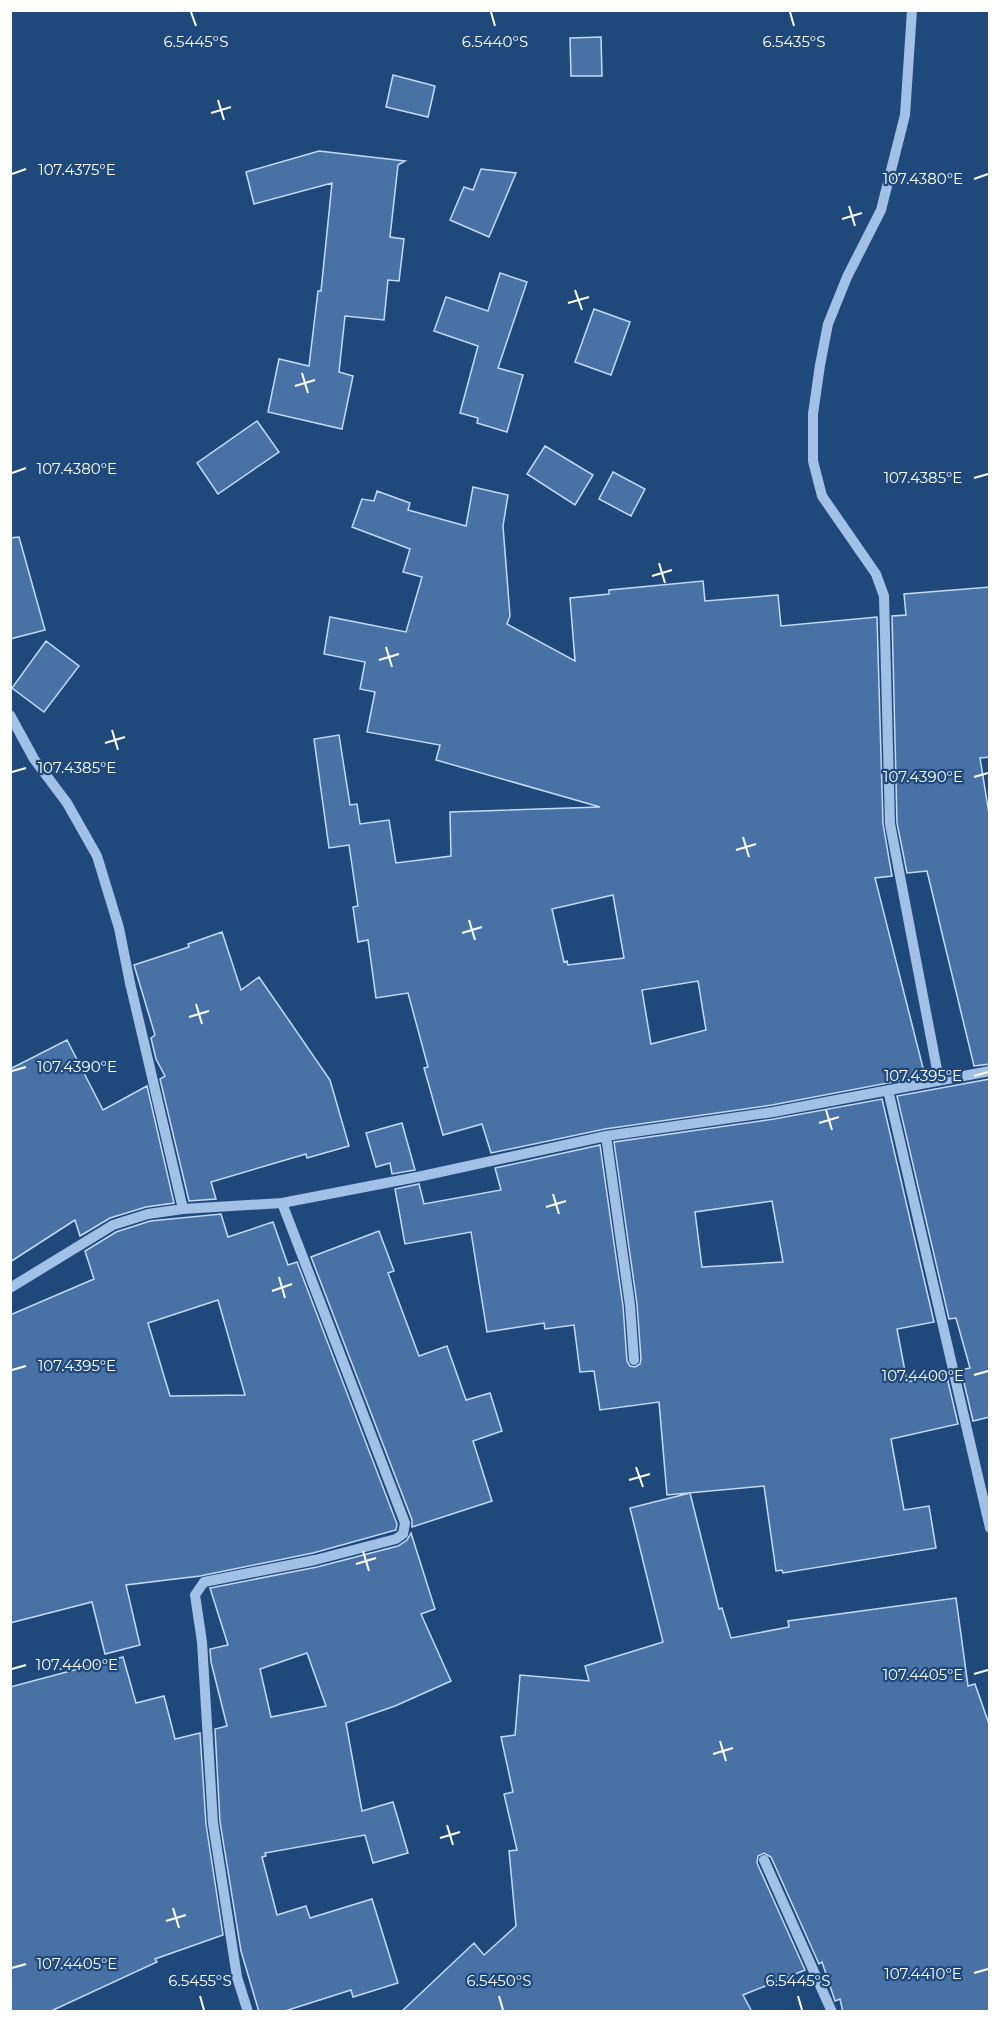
<svg xmlns="http://www.w3.org/2000/svg" width="1000" height="2022" viewBox="0 0 1000 2022" font-family="Montserrat,sans-serif">
	<style>
		.building { fill: #4872a5; stroke: #c5dbf5; stroke-width: 1.5; fill-rule: evenodd }
		.lines { fill: none; stroke-linecap: round; stroke-linejoin: round }
		.minor { stroke: #a1c1e6; stroke-width: 10 }
		.ticks { fill: none; stroke: #fff; stroke-width: 2 }
		.ticks-label { font-size: 15px; text-anchor: middle; fill: #fff; stroke: #1f497b; stroke-width: 4.5; stroke-linejoin: round; paint-order: stroke }
	</style>
	<rect width="100%" height="100%" fill="#1f497b"/>
	<path class="building" d="M601,37L602,76H571L570,38Z
		M393,75L435,86L428,117L386,107Z
		M319,151L405,161L398,165L390,237L404,239L399,281L388,280L384,320L345,316L339,372L353,376L342,429L268,412L279,359L309,366L318,291H321L332,183L254,204L246,172Z
		M481,169L516,173L489,237L450,220L464,187L473,190Z
		M500,273L527,282L498,368L523,375L507,432L477,423L478,418L460,413L478,346L434,331L446,297L488,311Z
		M594,309L630,322L611,375L575,362Z
		M257,421L279,452L218,494L197,463Z
		M545,446L593,475L575,505L527,474Z
		M613,472L645,489L631,516L599,499Z
		M473,487L508,495L503,526L510,616L507,624L575,661L570,598L609,594V590L703,581L705,601L778,595L781,626L877,617L883,824L892,876L875,878L925,1076L772,1105L605,1129L491,1153L482,1124L443,1135L424,1068L428,1067L408,993L376,998L368,940L358,942L353,907L358,906L349,845L329,848L314,739L339,735L350,805L357,804L360,824L389,820L396,863L451,856L450,812L600,807L436,760L440,745L367,732L375,692L360,689L365,662L324,654L330,617L406,632L422,577L403,572L410,549L352,527L362,499L374,501L377,491L410,503L408,510L466,526ZM613,895L624,958L568,965L567,961L564,962L552,909ZM698,981L706,1030L651,1044L642,990Z
		M19,537L45,630L10,639V538Z
		M990,587V757L980,758L990,820V1064L974,1066L927,871L907,873L897,823L892,616L906,615L904,594Z
		M46,641L79,666L44,712L12,688Z
		M222,932L241,990L259,977L330,1080L349,1146L307,1158L306,1154L211,1182L216,1199L189,1201L160,1079L165,1076L156,1059L151,1038L155,1035L134,965L189,947L188,944Z
		M67,1040L103,1110L147,1086L174,1203L146,1207L110,1218L80,1236L75,1220L10,1262V1069Z
		M990,1079V1417L973,1421L961,1370L970,1368L956,1318L949,1319L897,1096Z
		M882,1099L934,1322L897,1329L907,1382L946,1373L958,1424L891,1439L904,1510L929,1506L936,1548L783,1573L782,1570L776,1571L764,1486L667,1495L659,1402L600,1410L594,1371L580,1372L574,1325L545,1329L544,1323L487,1332L471,1232L405,1244L395,1189L419,1184L424,1204L501,1190L495,1168L600,1145L623,1306L627,1361L630,1366L635,1367L640,1364L641,1359L637,1304L614,1142L774,1119ZM772,1201L783,1262L702,1267L695,1212Z
		M402,1123L415,1170L392,1174L390,1163L376,1167L366,1133Z
		M221,1214L228,1237L273,1222L288,1265L297,1262L397,1524L396,1530L313,1553L200,1576L126,1585L140,1645L105,1654L92,1602L10,1623V1315L94,1279L85,1251L116,1232L150,1221ZM218,1300L245,1395L170,1396L148,1323Z
		M379,1231L394,1271L388,1273L419,1356L447,1346L466,1400L490,1393L502,1431L473,1441L492,1501L412,1527V1520L311,1257Z
		M690,1493L719,1609L722,1608L731,1638L789,1627L788,1621L956,1598L968,1686L975,1684L990,1727V2012H843L840,1999L835,2001L822,1962L819,1964L771,1857L764,1853L758,1856L757,1863L805,1970L743,1995L752,2012H401L474,1943L484,1955L516,1926L509,1851L517,1850L504,1794L513,1792L501,1737L515,1735L520,1675L589,1681L585,1666L663,1642L630,1508Z
		M411,1533L435,1609L421,1614L451,1681L395,1706L346,1723L362,1811L393,1802L408,1853L373,1863L365,1835L265,1853L266,1856L262,1857L277,1915L306,1906L310,1918L372,1899L398,1983L353,1997L351,1990L282,2012H259L241,1951L220,1822L215,1729L227,1726L211,1662L210,1649L228,1645L210,1588L317,1567L398,1546L407,1540ZM307,1653L326,1706L271,1717L260,1669Z
		M123,1657L136,1703L164,1696L175,1739L200,1733L206,1824L223,1935L155,1959L157,1962L49,2012H10V1687Z"/>
	<g class="lines">
		<path class="minor" d="M912,10L905,115L881,210L847,277L828,324L820,365L813,414V461L822,496L876,574L884,596L890,824L939,1080
			M10,715L34,759L67,803L97,856L119,928L130,983L183,1209
			M888,1090L990,1528
			M606,1136L630,1305L634,1360
			M10,1288L113,1225L148,1214L183,1209L282,1203L422,1176L606,1136L773,1112L990,1071
			M764,1860L832,2012
			M248,2012L237,1977L213,1823L202,1642L195,1595L204,1582L315,1560L396,1539L403,1534L405,1523L282,1203"/>
	</g>
	<path class="ticks" d="M191,12L196,26M491,12L495,26M790,12L794,26M218,100L224,120M211,113L231,107M12,174L26,169M974,179L988,174M849,206L855,226M842,219L862,213M575,290L582,310M568,303L589,297M302,373L308,393M295,386L315,380M12,473L26,468M974,478L988,474M659,563L665,583M652,576L672,570M386,647L392,667M379,660L399,654M112,730L118,750M105,743L125,737M12,772L26,768M974,777L988,773M743,837L749,857M736,850L756,844M469,920L475,940M462,933L482,927M196,1004L202,1024M189,1017L209,1011M12,1071L26,1067M974,1076L988,1072M826,1110L832,1130M819,1123L839,1117M553,1194L559,1214M546,1207L566,1201M279,1277L285,1298M272,1291L292,1284M12,1370L26,1366M974,1375L988,1371M636,1467L643,1487M629,1480L650,1474M363,1551L369,1571M356,1564L376,1558M12,1669L26,1665M974,1674L988,1670M720,1741L726,1761M713,1754L733,1748M447,1825L453,1845M440,1838L460,1832M173,1908L179,1928M166,1921L186,1915M12,1968L26,1964M974,1973L988,1969M200,1996L204,2010M499,1996L503,2010M798,1996L802,2010"/>
	<g class="ticks-label">
		<text x="196" y="47">6.5445°S</text>
		<text x="495" y="47">6.5440°S</text>
		<text x="794" y="47">6.5435°S</text>
		<text x="77" y="175">107.4375°E</text>
		<text x="923" y="184">107.4380°E</text>
		<text x="77" y="474">107.4380°E</text>
		<text x="923" y="483">107.4385°E</text>
		<text x="77" y="773">107.4385°E</text>
		<text x="923" y="782">107.4390°E</text>
		<text x="77" y="1072">107.4390°E</text>
		<text x="923" y="1081">107.4395°E</text>
		<text x="77" y="1371">107.4395°E</text>
		<text x="923" y="1381">107.4400°E</text>
		<text x="77" y="1670">107.4400°E</text>
		<text x="923" y="1680">107.4405°E</text>
		<text x="77" y="1969">107.4405°E</text>
		<text x="923" y="1979">107.4410°E</text>
		<text x="200" y="1986">6.5455°S</text>
		<text x="499" y="1986">6.5450°S</text>
		<text x="798" y="1986">6.5445°S</text>
	</g>
	<rect width="1000" height="2022" fill="none" stroke="#ffffff" stroke-width="24"/>
</svg>
